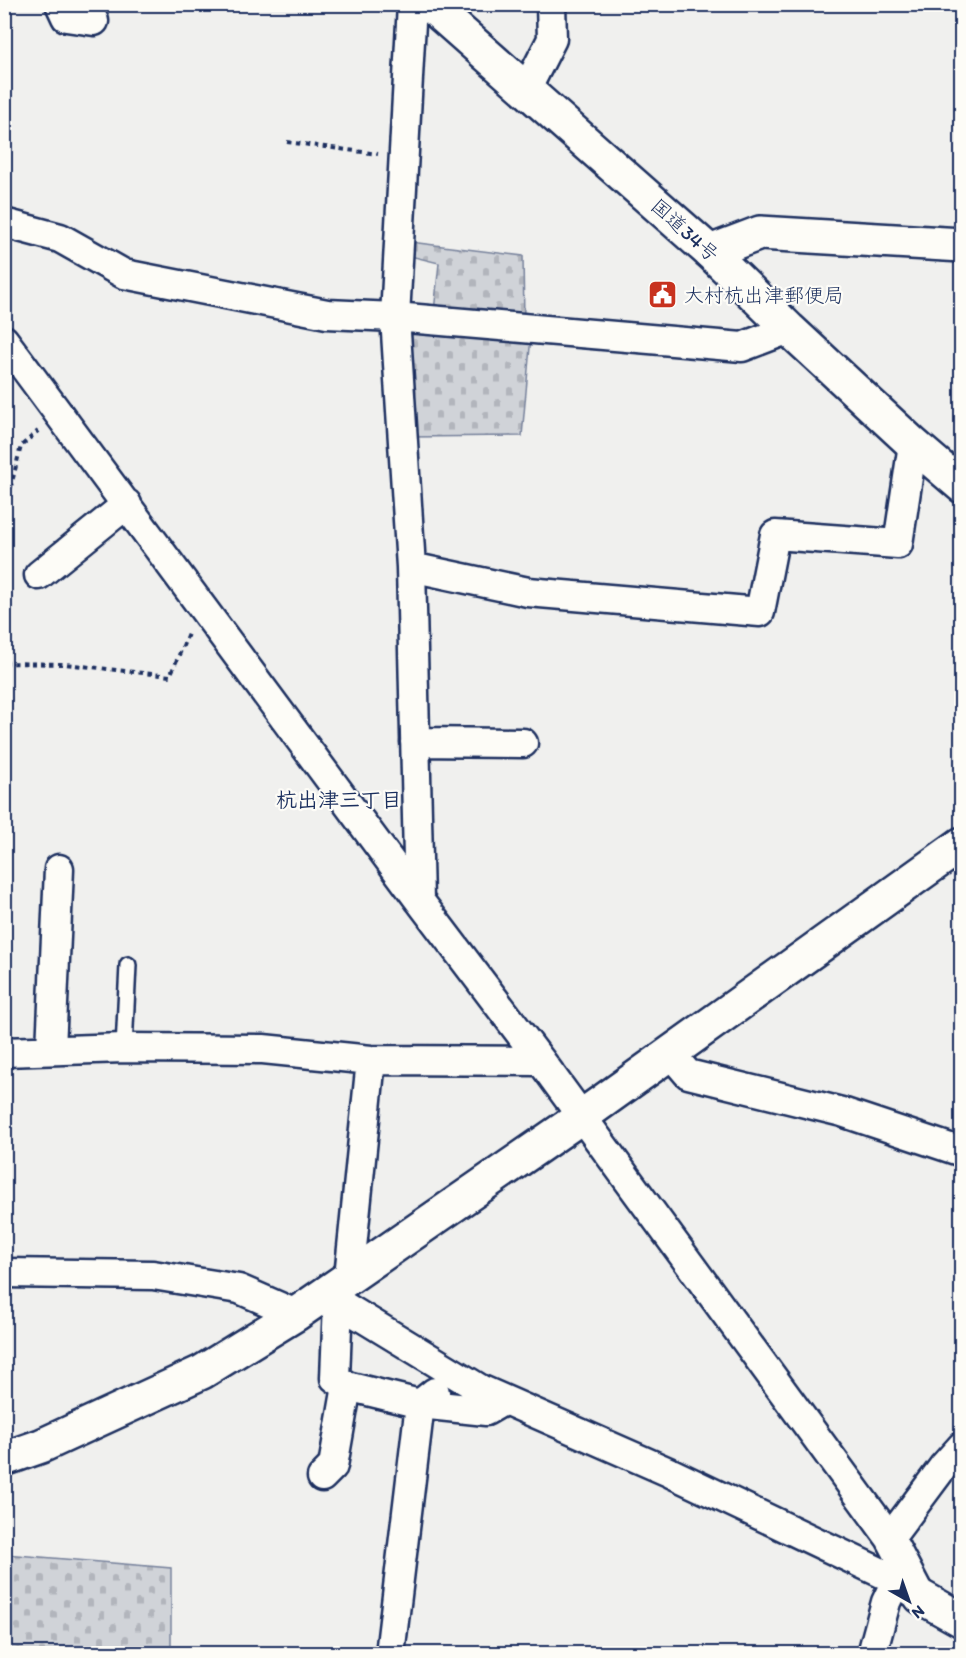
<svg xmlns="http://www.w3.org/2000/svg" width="966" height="1658" viewBox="0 0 966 1658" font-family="Itim,'Klee One',sans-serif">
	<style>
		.cemetery { fill: url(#cemetery-stones); stroke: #76819b; stroke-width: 1.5 }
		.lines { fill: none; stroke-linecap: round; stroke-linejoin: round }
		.lane-casing { stroke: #1b2f5e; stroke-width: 20 }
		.street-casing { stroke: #1b2f5e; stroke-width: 33 }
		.secondary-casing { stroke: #1b2f5e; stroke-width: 38 }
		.highway-casing { stroke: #1b2f5e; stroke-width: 38 }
		.path { stroke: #1b2f5e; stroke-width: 4; stroke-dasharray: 4.5 4.5; stroke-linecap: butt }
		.lane { stroke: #fdfcf7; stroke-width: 15 }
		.street { stroke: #fdfcf7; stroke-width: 28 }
		.secondary { stroke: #fdfcf7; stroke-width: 33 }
		.highway { stroke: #fdfcf7; stroke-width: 33 }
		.labels { text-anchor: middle; stroke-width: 4.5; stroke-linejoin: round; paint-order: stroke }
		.street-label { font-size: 20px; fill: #1b2f5e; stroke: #fdfcf7 }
		.poi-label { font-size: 20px; fill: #1b2f5e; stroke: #fdfcf7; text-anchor: start }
		.neighbourhood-label { font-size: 21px; font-weight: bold; fill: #1b2f5e; stroke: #fdfcf7 }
	</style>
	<defs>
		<pattern id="cemetery-stones" width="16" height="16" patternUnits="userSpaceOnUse" patternTransform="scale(1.5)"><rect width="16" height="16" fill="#d0d3d8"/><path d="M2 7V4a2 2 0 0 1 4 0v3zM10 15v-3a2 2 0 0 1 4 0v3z" fill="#b2b5bc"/></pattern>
	</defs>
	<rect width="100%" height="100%" fill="#f0f0ee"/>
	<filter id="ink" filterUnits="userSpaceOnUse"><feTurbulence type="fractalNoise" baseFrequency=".0167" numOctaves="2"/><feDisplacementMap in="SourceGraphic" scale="12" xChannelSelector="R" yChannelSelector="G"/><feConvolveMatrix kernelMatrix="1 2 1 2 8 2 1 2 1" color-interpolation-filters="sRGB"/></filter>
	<g filter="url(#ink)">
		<path class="cemetery" d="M410,242L523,256L524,321L434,312L439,263L410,256Z
			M402,324L531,336L522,436L408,437Z
			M5,1554L171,1568V1653H5Z"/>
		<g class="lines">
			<defs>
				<path id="lane" d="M124,1048L128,965"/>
				<path id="street" d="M60,4L66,17L94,21
					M412,4L395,317L411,567L419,900
					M526,90L552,39L551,4
					M4,223L60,238L124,274L327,314L395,317L742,347L789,329
					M4,340L419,900L541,1061L890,1538L921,1597
					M411,567L528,592L760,612L775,535L898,544L913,444
					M39,575L127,504
					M415,742L523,743
					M51,1049L59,869
					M4,1052L124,1048L263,1049L371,1060L541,1061
					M670,1053L688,1074L842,1112L962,1152
					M4,1273L153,1275L239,1289L296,1314
					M349,1277L371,1060
					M324,1294L480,1389L671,1473L888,1576L919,1596
					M338,1302L335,1378L347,1386L420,1404L435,1392
					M322,1477L333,1466L347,1386
					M890,1538L943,1467L962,1446
					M390,1654L420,1404L486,1411L505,1400
					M872,1654L886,1602L896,1581"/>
				<path id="secondary" d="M710,252L760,233L962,245
					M4,1459L41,1446L202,1372L296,1314L581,1117L962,844
					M921,1597L962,1620"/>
				<path id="highway" d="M429,4L710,252L789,329L913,444L962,486"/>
			</defs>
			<use href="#lane" class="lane-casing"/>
			<use href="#street" class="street-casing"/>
			<use href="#secondary" class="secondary-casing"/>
			<use href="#highway" class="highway-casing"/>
			<path class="path" d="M287,142L378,154
				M4,514L21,446L38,431
				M4,663L64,664L170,676L188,634"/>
			<use href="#lane" class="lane"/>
			<use href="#street" class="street"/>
			<use href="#secondary" class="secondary"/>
			<use href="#highway" class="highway"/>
		</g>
	</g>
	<defs>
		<symbol id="civic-square" viewBox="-11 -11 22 22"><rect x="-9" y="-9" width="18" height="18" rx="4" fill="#c8321e" stroke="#fdfcf7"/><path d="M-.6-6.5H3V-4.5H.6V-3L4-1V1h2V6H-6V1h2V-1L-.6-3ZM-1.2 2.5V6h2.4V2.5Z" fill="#fff"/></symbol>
	</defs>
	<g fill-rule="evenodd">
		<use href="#civic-square" x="646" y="278" width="33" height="33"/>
	</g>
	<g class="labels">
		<g class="street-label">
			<text transform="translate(685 230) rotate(42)" y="7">国道34号</text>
		</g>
		<g class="poi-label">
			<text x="684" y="302">大村杭出津郵便局</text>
		</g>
		<g class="neighbourhood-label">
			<text x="339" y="807">杭出津三丁目</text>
		</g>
	</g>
	<rect width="966" height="1658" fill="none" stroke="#fdfcf7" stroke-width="24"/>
	<rect x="12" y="12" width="942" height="1634" fill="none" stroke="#1b2f5e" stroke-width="2" filter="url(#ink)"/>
	<g transform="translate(909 1601) rotate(140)" stroke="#fdfcf7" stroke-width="4.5" paint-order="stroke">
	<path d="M0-4.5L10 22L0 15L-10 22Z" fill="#1b2f5e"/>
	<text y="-9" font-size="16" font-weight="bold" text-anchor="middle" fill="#1b2f5e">N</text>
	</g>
</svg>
